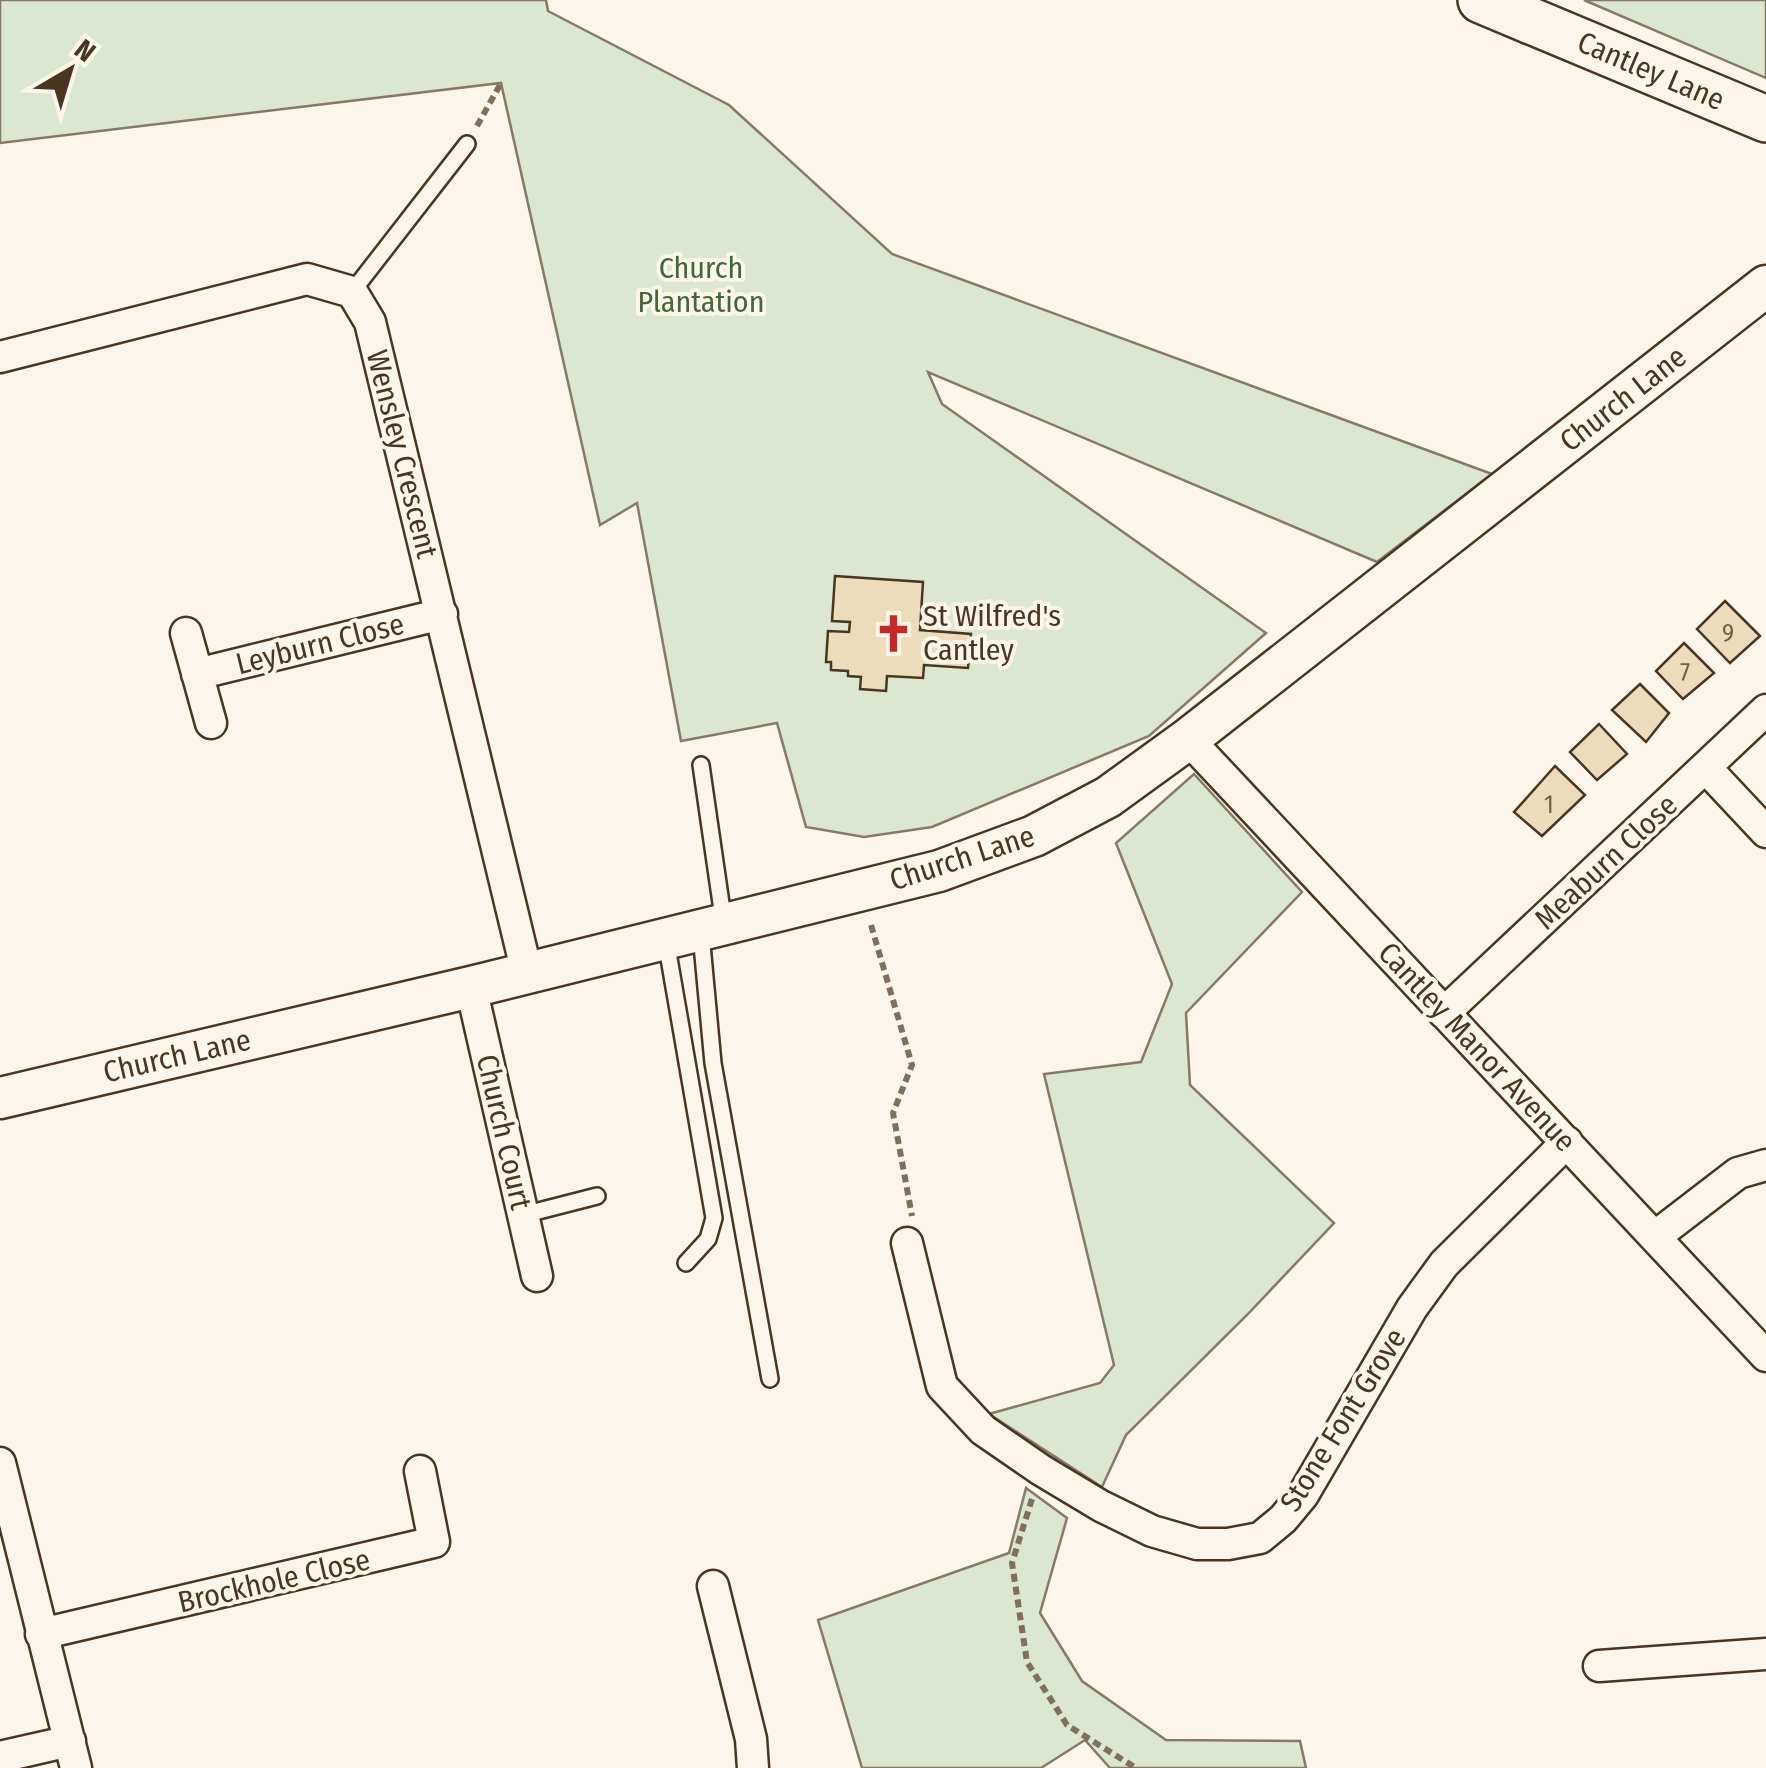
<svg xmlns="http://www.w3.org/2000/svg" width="1766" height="1768" viewBox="0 0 1766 1768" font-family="'Fira Sans Condensed',sans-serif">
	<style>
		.green { fill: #dce7d0; stroke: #887966; stroke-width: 2.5 }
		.building { fill: #ecdcbc; stroke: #4a3520; stroke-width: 2.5 }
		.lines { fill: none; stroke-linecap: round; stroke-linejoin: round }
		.service-casing { stroke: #4a3520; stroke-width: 20 }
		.minor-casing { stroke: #4a3520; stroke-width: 35 }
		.tertiary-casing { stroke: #4a3520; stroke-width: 45 }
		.secondary-casing { stroke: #4a3520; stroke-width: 50 }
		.path { stroke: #7f6f5c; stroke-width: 6; stroke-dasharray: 8 5; stroke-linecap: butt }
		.service { stroke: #fbf6e9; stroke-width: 15 }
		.minor { stroke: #fbf6e9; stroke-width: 30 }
		.tertiary { stroke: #fbf6e9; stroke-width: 40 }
		.secondary { stroke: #fbf6e9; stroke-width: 45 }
		.labels { text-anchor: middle; stroke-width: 8; stroke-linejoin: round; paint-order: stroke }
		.number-label { font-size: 25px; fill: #725f47 }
		.street-label { font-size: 30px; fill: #4a3520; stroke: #fbf6e9 }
		.park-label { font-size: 30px; fill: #436837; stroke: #fbf6e9 }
		.poi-label { font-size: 30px; fill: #4a3520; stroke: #fbf6e9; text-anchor: start }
	</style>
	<rect width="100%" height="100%" fill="#fbf6e9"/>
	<path class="green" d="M0,0H546L548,11L729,105L892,254L1492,474L1377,562L928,372L942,404L1266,633L1149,736L932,827L864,837L806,827L777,723L681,741L637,503L600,525L501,83L0,143Z
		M1584,0H1766V78Z
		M1194,774L1302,892L1186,1013L1190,1085L1334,1223L1247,1315L1126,1435L1102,1487L989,1414L1100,1383L1114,1365L1044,1074L1141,1062L1172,984L1116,843Z
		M1026,1488L1067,1518L1040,1613L1082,1681L1166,1740L1300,1741L1306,1768H1110L1085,1740L1041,1768H862L818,1620L1009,1553Z"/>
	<path class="building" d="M835,576L923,582L920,630L971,634L968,668L924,665L923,678L887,676L886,691L860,689L861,677L848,676V671L831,670V662H826L828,631L849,632L850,622L832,621Z
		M1725,601L1760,636L1730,663L1697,629Z
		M1684,643L1714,673L1683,699L1656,671Z
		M1640,684L1669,713L1646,742L1612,710Z
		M1599,724L1627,754L1597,780L1570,752Z
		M1555,766L1585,795L1542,836L1514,812Z"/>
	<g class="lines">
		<defs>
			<path id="service" d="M352,292L467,144
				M701,765L724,924
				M701,934L713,1063L770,1379
				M666,941L714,1218L708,1239L686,1263
				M523,1215L597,1196"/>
			<path id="minor" d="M0,357L307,279L352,292L370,322L527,973
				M186,633L211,723
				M197,674L442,614
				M1188,739L1766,1356
				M1706,768L1766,832
				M471,987L537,1276
				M1444,1013L1766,710
				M1656,1236L1738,1173L1766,1165
				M907,1243L942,1386L983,1430L1041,1470L1101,1506L1152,1531L1197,1544H1228L1260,1538L1283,1519L1303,1495L1412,1308L1444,1264L1567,1142
				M0,1463L76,1768
				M713,1586L751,1739L753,1768
				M41,1634L434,1542L420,1471
				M1599,1666L1766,1654
				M0,1757L70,1741"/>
			<path id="tertiary" d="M0,1098L471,987L939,871L1034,836L1108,797L1188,739L1766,286"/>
			<path id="secondary" d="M1481,0L1766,119"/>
		</defs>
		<use href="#service" class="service-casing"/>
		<use href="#minor" class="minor-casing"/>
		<use href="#tertiary" class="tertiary-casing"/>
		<use href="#secondary" class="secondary-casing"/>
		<path class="path" d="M477,126L501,83
			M871,925L912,1065L893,1113L912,1216
			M1032,1499L1012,1563L1027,1662L1067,1725L1136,1768"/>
		<use href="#service" class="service"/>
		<use href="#minor" class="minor"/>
		<use href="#tertiary" class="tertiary"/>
		<use href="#secondary" class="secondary"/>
	</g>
	<defs>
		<symbol id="church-bare" viewBox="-9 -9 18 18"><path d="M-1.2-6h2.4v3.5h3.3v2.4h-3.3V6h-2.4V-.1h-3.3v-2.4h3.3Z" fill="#c62828" stroke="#fbf6e9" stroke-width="2.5" paint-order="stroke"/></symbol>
	</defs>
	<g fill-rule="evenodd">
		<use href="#church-bare" x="866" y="606" width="55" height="55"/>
	</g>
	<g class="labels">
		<g class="number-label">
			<text x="1728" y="642">9</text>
			<text x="1685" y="681">7</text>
			<text x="1549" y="813">1</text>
		</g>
		<g class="street-label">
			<text transform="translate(1651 71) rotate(23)" y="10">Cantley Lane</text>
			<text transform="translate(1623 399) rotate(-38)" y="10">Church Lane</text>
			<text transform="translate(402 454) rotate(76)" y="10">Wensley Crescent</text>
			<text transform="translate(320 644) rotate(-14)" y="10">Leyburn Close</text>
			<text transform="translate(962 858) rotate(-18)" y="10">Church Lane</text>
			<text transform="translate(1606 862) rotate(-43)" y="10">Meaburn Close</text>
			<text transform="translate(1477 1047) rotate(47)" y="10">Cantley Manor Avenue</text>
			<text transform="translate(177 1056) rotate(-13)" y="10">Church Lane</text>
			<text transform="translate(504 1132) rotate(77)" y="10">Church Court</text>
			<text transform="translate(1343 1420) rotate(-58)" y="10">Stone Font Grove</text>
			<text transform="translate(274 1581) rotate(-13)" y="10">Brockhole Close</text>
		</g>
		<g class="park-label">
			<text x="701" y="278">Church<tspan x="701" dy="34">Plantation</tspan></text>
		</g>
		<g class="poi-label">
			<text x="923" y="626">St Wilfred's<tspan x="923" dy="34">Cantley</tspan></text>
		</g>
	</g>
	<g transform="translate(70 70) rotate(38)" stroke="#fbf6e9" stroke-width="8" paint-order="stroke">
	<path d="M0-8L18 38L0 25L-18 38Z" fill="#4a3520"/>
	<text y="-15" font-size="28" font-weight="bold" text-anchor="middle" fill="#4a3520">N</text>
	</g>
</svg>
